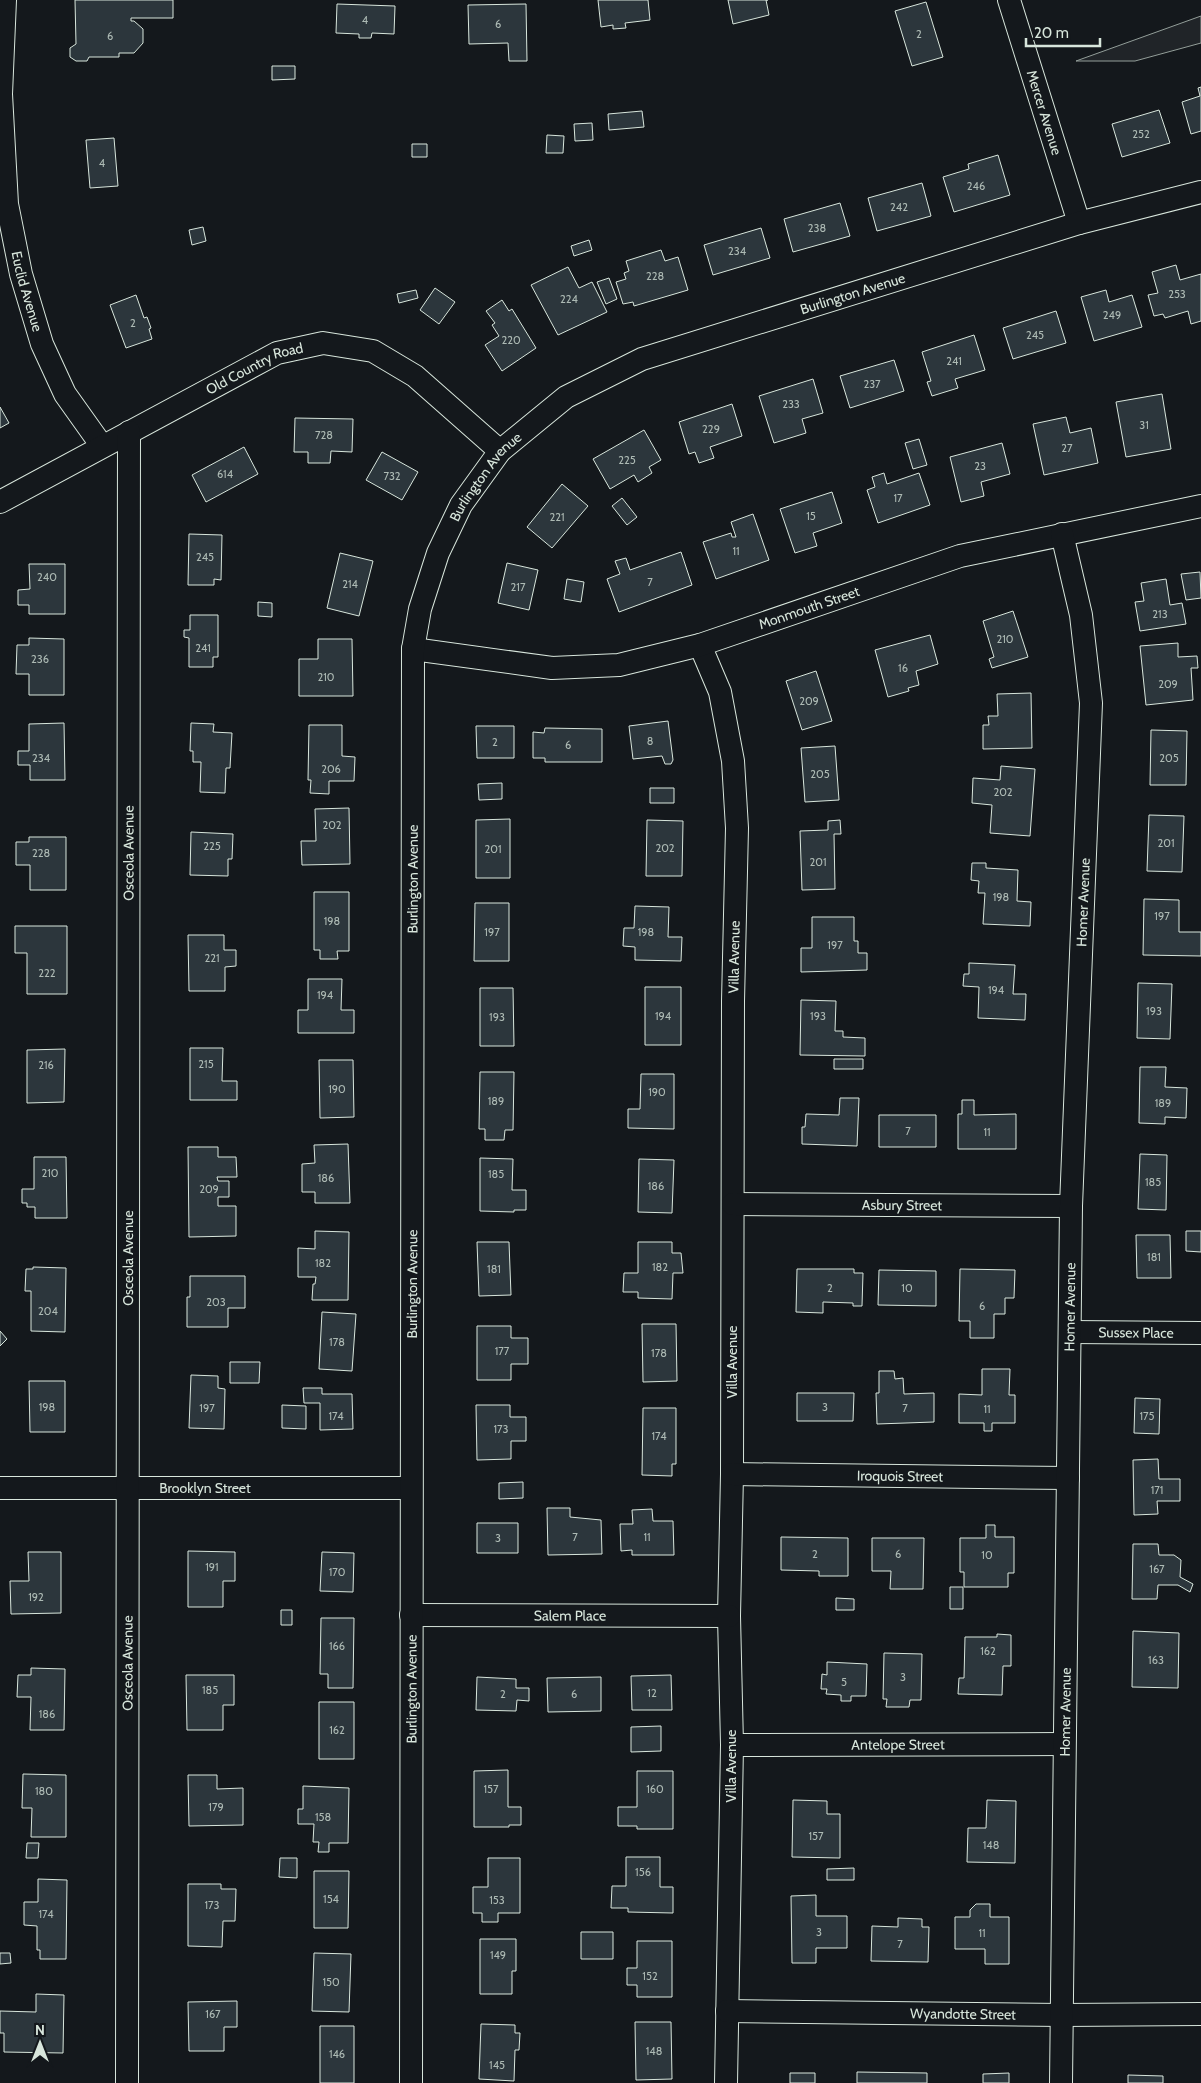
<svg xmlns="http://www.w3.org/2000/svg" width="1201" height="2083" viewBox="0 0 1201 2083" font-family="Cabin,sans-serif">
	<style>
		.green { fill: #202428; stroke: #939e99 }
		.building { fill: #2c363c; stroke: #d8e6dc }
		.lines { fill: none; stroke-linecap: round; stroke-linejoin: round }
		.street-casing { stroke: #d8e6dc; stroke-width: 24 }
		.street { stroke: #14181c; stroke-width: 22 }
		.labels { text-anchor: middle; stroke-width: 4; stroke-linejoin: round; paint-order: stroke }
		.number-label { font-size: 11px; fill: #adbab4 }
		.street-label { font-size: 14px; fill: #d8e6dc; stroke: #14181c }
	</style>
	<rect width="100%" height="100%" fill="#14181c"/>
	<path class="green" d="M1201,16V43L1135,61H1076Z"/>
	<path class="building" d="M75,0H173V18H131V21H134L143,29V43L134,53H119V57H89L87,61H76L70,57V48L76,44Z
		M598,0H648L650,20L625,23L626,28L613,29V25L601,27Z
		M728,0H768H766L769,15L733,24Z
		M926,2L943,57L912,66L895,11Z
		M337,4L395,6L394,34L372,33L371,38H359V34L336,33Z
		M526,4L527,61H509L508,43L469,44L468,5Z
		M272,66H295V79L272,80Z
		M1201,87V131L1191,134L1182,102L1200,96L1198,88Z
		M1159,110L1170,143L1122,157L1112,124Z
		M642,111L644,127L609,130L608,114Z
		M592,123L593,140L575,141L574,124Z
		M547,135L564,136L563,153H546Z
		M114,138L118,186L90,188L86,140Z
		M412,144H427V157H412Z
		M998,155L1010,195L954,212L943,177L969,169L968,164Z
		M922,183L931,216L877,231L868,198Z
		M840,203L850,236L793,252L784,219Z
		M203,227L206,241L192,245L189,230Z
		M761,228L770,258L713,275L704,245Z
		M589,240L592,250L574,256L571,246Z
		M661,250L665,261L678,257L688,290L634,306L633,302L623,304L616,282L626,279L624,273L629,271L626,261Z
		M1176,265L1180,280L1201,274V321L1191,324L1188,311L1165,318L1163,314L1154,316L1148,295L1158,293L1152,272Z
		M568,267L579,288L592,282L607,312L558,335L531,285Z
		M609,278L617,299L606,304L597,282Z
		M435,288L455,302L439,324L420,310Z
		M416,290L418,298L399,303L397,294Z
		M1106,290L1109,302L1132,295L1142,327L1094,341L1081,297Z
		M136,295L144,318L147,317L151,328L149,329L152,339L126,348L110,305Z
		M502,300L509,311L512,309L536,348L502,371L485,345L499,336L492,325L495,323L486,311Z
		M1056,311L1066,343L1013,359L1003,328Z
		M974,335L985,370L955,379L958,388L932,396L927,382L931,381L922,352Z
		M894,360L904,391L850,408L840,376Z
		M813,379L823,413L802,419L806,433L774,443L759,396Z
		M1162,394L1171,449L1126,457L1116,402Z
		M732,404L742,436L710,447L714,458L699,463L695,452L689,454L679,422Z
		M0,407L9,423L0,428Z
		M1066,417L1070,433L1091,428L1098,463L1044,475L1033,424Z
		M295,418L353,419L352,452L331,451L330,463H308V452H294Z
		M644,430L661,460L649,467L652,473L638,482L634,475L610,489L593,459Z
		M919,439L927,465L913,469L905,443Z
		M1002,443L1010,474L981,482L984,496L961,502L950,457Z
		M244,447L258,474L206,502L192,475Z
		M382,452L418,472L402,500L366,480Z
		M884,473L887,484L919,473L930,505L878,523L867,490L875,487L872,477Z
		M562,484L588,506L552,548L527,527Z
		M832,492L842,523L813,533L817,546L795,553L780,509Z
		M622,498L637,517L627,525L612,506Z
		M753,514L769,560L716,579L703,542L731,533L732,537H736L731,522Z
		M189,534L222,535L221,580L214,579V585H188Z
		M681,552L692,585L619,612L607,579L620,574L615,561L626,558L630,570Z
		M340,553L373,561L359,616L327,608Z
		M507,563L538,570L529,610L498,603Z
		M29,564H65V614H29V605H18V590L30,589Z
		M1200,572L1201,598L1186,600L1181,574Z
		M567,579L584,582L581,602L564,599Z
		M1166,579L1170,605L1182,603L1186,624L1140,631L1135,602L1144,601L1141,583Z
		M258,602L272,603V617L258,616Z
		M1013,611L1028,657L992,668L989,659L994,657L983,621Z
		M190,615H218V657H213V667H189V638L184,637V630H190Z
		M930,635L938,664L916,671L919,685L908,688L909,691L888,697L875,650Z
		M29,638L64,639V695H29V674H16L17,645H29Z
		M318,639H352L353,696H299V659H318Z
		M1178,643V657L1197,656L1198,668H1191L1193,700L1146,705L1140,646Z
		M816,671L832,721L802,730L786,681Z
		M1031,693L1032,748L983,749V725H989L988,716H998L997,694Z
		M668,721L673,760L671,764H665L662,756L633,759L629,726Z
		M64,723L65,780H30V765H18V751H29V724Z
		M191,723L214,724L213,732L232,733L230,768H226L225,793L200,792L201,762H193V751H190Z
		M309,725H342V756L355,757L354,781H329V794L310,793L311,780H308Z
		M476,726H514V758H477Z
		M545,728L602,729V762H545V758H533V732L544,733Z
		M1151,730L1187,731L1186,785H1150Z
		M835,746L839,800L805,802L801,748Z
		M1001,766L1035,769L1030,836L990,833L992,805L972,803L973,778L1000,780Z
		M502,783V799L479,800L478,784Z
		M650,788H674V803H650Z
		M349,808L350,864L302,865L301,841H316L315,809Z
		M1149,815L1184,816L1182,872L1147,871Z
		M510,819V878H476V820Z
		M647,820L683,821L682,876H646Z
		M840,820L841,834H834L835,889L802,890L800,831L828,830V821Z
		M191,832L233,834L232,859H228V876L190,875Z
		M29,837H66V890H30V865H16V842H29Z
		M972,863H986V868L1018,870L1017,901L1031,902L1030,926L983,924L985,893H978L979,881L971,880Z
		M314,892H349V951H337L338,959H320V950H314Z
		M1144,899L1179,900V932H1201V956L1143,955Z
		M475,903H509V961H474Z
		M635,906L669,907L668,937H682L681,961L635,960V947L623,946L624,928H634Z
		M812,917H854V941H858V953H867V970L801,972V948H812Z
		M15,926H67V994H27V953H15Z
		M188,935H224V950H236V966L225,967V991H189Z
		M969,963L1015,965L1013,994H1026L1025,1020L978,1018L979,987L963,986L964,974H969Z
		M308,979H342L341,1010H354V1033H298V1010H308Z
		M1138,983L1172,984L1170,1039L1137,1038Z
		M645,987H681V1045H645Z
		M480,988H513L514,1046H480Z
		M801,1000L836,1001L835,1031H843V1037L865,1038V1056L800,1055Z
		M190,1048H223L222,1081H237V1100H190Z
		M65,1049L64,1102L27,1103V1050Z
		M834,1059H863V1069H834Z
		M319,1060H353L354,1117L320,1118Z
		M1140,1067H1166L1165,1087L1187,1088L1186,1118L1165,1117V1124L1139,1123Z
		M480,1072H514L513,1130H505L504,1140H485V1129H479Z
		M641,1074H674V1129L628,1128V1109H640Z
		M840,1098H859L857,1146L802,1144V1127H805L806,1114L839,1115Z
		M962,1100H974V1115L1016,1114V1149H958V1114H962Z
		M879,1115H936V1147H879Z
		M348,1144L350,1203H315V1192H302V1164L315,1163L314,1145Z
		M188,1147H218V1157H236L237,1177H217L218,1181H229V1197H218V1206H236V1236L189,1237Z
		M1140,1154L1167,1155L1166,1210L1138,1209Z
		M34,1157H66L67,1218H35V1207H27V1203H22V1189H34Z
		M480,1158L513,1159L512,1190H526V1210H514V1212L480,1211Z
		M639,1159L674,1160L672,1213L638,1212Z
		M315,1231L349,1232L348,1300H312L313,1284H315L316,1277H298V1248L315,1249Z
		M1186,1231H1201V1252L1186,1251Z
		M1136,1235H1170L1171,1278H1137Z
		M477,1242H509L511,1295L479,1296Z
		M638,1242H672V1253H681L683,1273H673L672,1299L638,1298V1292H623L624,1273H638Z
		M33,1267L66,1268L65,1332L31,1331V1291H25L26,1269H33Z
		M797,1269H854V1273H863L862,1306H853V1303L823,1302V1313L796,1312Z
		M960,1269L1015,1270L1014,1298H1005V1314H994V1338H970V1321H959Z
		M879,1270L936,1271V1306L878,1305Z
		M190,1276H245V1308H228V1327H187V1297H190Z
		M322,1312L356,1314L352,1371L319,1369Z
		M642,1324H676L677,1381L643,1382Z
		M477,1326H511V1338H528V1364H511V1380H477Z
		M0,1331L7,1339L0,1346Z
		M230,1362H260L259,1383H230Z
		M982,1369H1010L1009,1395H1015V1423H992V1431H984V1423H959V1394L982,1395Z
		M879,1371H894L895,1379L903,1378L904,1394L934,1393V1422L877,1424L876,1393H879Z
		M191,1375L218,1376V1388L225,1389L224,1429L189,1428Z
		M29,1381H65V1432H30Z
		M303,1388H322V1394H352L353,1429L320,1430V1403H304Z
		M797,1393H854L853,1421H797Z
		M1135,1398L1160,1399L1159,1434L1134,1433Z
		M282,1405L306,1406V1429L282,1428Z
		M476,1405H510V1417H526V1441H511V1459L477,1460Z
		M643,1408H676V1464H672V1476L642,1475Z
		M1158,1459L1159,1479H1180V1501H1157L1158,1514L1134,1515L1133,1460Z
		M523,1482V1498L499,1499V1483Z
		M547,1508H570V1517L601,1520L602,1554L548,1555Z
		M652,1509L653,1521H673L674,1555H632V1550L621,1551L620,1524H633L632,1510Z
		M477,1523H518V1553H477Z
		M986,1525H995V1537H1014V1573H1008V1587H964V1572H960V1538H986Z
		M781,1537L848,1538V1576H819V1571L781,1570Z
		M872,1538H924L923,1589H890L891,1571H872Z
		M1133,1544H1158L1159,1555H1174L1181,1560L1180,1577L1193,1584L1190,1592L1178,1585H1158L1157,1599H1132Z
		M188,1551L235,1552V1581H223V1607H188Z
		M28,1552H61V1613L11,1614L10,1581H29Z
		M322,1552L354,1553L353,1592L320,1591Z
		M950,1587H963V1609H950Z
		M836,1598L854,1599V1610H836Z
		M281,1610H292V1625H281Z
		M321,1618H354L353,1688H328V1674H320Z
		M1133,1631L1179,1633L1178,1688L1132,1687Z
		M997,1634L1011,1635V1666H1003L1002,1695L958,1694L959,1678H964L965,1637H997Z
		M884,1653L922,1654L921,1700H910L909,1707H886L887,1699H883Z
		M827,1662L867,1664L866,1696H851V1701H841V1695L826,1694L827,1689H821L822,1674L827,1675Z
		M31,1668L65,1669L64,1730H30L31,1697H17L18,1675H31Z
		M186,1675H234V1705H223V1730H187Z
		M671,1675L672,1710H632L631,1676Z
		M477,1677L516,1679V1688H529V1701L517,1700L516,1711L476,1710Z
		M601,1677V1711L548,1712L547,1678Z
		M319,1702H354V1759H319Z
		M661,1726V1751L631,1752V1727Z
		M508,1770V1807H521V1825H509V1827H474V1771Z
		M637,1771H673V1829H637V1826H618V1807H637Z
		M23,1774L66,1775V1837H31L32,1808H22Z
		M188,1775H217V1789L243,1788V1825L189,1826Z
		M303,1786L349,1788L348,1843H329V1852H318L319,1842H313L314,1824H298V1809H303Z
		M793,1800L827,1801V1814H840V1858L792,1857Z
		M987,1800L1016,1801L1015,1863L967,1862L968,1828H986Z
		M27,1843H39L38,1858H26Z
		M626,1857H660V1887H673V1913L628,1912V1908H611L612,1886H626Z
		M280,1858H297V1878L279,1877Z
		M488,1858H520V1913H498V1922H482V1913H473V1887H488Z
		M854,1868V1880H827V1869Z
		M314,1871H349L348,1928H314Z
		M38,1879L67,1880L66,1959H40V1950H37V1926L24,1925V1902H38Z
		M188,1884H221V1889H236L235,1921H223L222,1947L188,1946Z
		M816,1895V1916H847V1948H816V1963H792L791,1896Z
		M976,1904H990V1917H1009V1964H985V1949H955V1917H970V1910Z
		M898,1918L922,1919V1927H929L928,1962L871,1961L872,1926L898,1927Z
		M581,1932H613V1959H581Z
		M480,1939H516V1971H512V1994H480Z
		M637,1941H672V1997H637V1985H627V1968H637Z
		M0,1953H10L11,1963L0,1964Z
		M314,1953L351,1954L349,2012L312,2011Z
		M36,1994L64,1995L63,2053L4,2052V2033H0V2011L36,2012Z
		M237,2001V2027H224V2051H189L188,2002Z
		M635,2022H671L672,2079L636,2080Z
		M481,2024L515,2025V2033H520L519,2050H515L514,2081L479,2079Z
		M320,2026H354V2083H320Z
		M857,2072L927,2073V2083H857Z
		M790,2073H815V2083H790Z
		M1009,2073V2083H983V2074Z
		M1128,2075L1163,2076V2083H1128Z"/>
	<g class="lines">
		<defs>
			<g id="street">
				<path id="s1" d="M5,0L1,94L7,204L21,274L42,344L65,394L102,446"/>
				<path id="s2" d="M1009,0L1079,223"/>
				<path id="s3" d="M0,502L277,353L323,343L373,351L415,376L500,451"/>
				<path d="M700,645L720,692L733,761L737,828L733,1001L732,1474L729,1616L732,1745L726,2083"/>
				<path id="s4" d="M413,649L552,668L619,665L700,645L960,556L1201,506"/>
				<path id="s5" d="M733,1204L1071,1206"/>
				<path id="s6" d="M1070,1332L1201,1333"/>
				<path id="s7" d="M732,1474L1068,1478"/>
				<path id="s8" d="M0,1488H410"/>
				<path id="s9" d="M411,1615L729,1616"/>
				<path id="s10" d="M732,1745L1063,1744"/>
				<path id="s11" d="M727,2011L1062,2015L1201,2014"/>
				<path id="s12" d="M127,2083L129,432"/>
				<path id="s13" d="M411,2083L413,649L420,609L438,553L461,505L500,451L566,397L642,359L1079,223L1201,192"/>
				<path id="s14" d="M1061,2083L1071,1206L1091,703L1081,615L1062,534"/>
			</g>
		</defs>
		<use href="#street" class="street-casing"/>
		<use href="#street" class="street"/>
	</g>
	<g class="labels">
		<g class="number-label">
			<text x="365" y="24">4</text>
			<text x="498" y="28">6</text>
			<text x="919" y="38">2</text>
			<text x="110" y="40">6</text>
			<text x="1141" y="138">252</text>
			<text x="102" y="167">4</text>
			<text x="976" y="190">246</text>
			<text x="899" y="211">242</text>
			<text x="817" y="232">238</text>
			<text x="737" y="255">234</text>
			<text x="655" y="280">228</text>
			<text x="1177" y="298">253</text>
			<text x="569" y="303">224</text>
			<text x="1112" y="319">249</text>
			<text x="133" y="327">2</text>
			<text x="1035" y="339">245</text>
			<text x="511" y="344">220</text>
			<text x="954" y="365">241</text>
			<text x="872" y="388">237</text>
			<text x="791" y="408">233</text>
			<text x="1144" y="429">31</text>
			<text x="711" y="433">229</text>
			<text x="324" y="439">728</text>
			<text x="1067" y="452">27</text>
			<text x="627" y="464">225</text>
			<text x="980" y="470">23</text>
			<text x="225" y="478">614</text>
			<text x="392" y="480">732</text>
			<text x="898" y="502">17</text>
			<text x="811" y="520">15</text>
			<text x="557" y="521">221</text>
			<text x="736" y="555">11</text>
			<text x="205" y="561">245</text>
			<text x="47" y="581">240</text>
			<text x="650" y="586">7</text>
			<text x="350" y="588">214</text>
			<text x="518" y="591">217</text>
			<text x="1160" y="618">213</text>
			<text x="1005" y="643">210</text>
			<text x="203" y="652">241</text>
			<text x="40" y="663">236</text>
			<text x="903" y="672">16</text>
			<text x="326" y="681">210</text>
			<text x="1168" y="688">209</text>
			<text x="809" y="705">209</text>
			<text x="650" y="745">8</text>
			<text x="495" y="746">2</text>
			<text x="568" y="749">6</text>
			<text x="41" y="762">234</text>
			<text x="1169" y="762">205</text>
			<text x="331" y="773">206</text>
			<text x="820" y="778">205</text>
			<text x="1003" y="796">202</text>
			<text x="332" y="829">202</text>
			<text x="1166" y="847">201</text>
			<text x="212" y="850">225</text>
			<text x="665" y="852">202</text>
			<text x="493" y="853">201</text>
			<text x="41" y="857">228</text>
			<text x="818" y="866">201</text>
			<text x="1001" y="901">198</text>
			<text x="1162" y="920">197</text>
			<text x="332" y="925">198</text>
			<text x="492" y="936">197</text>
			<text x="646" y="936">198</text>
			<text x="835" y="949">197</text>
			<text x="212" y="962">221</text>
			<text x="47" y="977">222</text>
			<text x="996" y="994">194</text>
			<text x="325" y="999">194</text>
			<text x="1154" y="1015">193</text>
			<text x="663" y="1020">194</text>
			<text x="818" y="1020">193</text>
			<text x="497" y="1021">193</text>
			<text x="206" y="1068">215</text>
			<text x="46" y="1069">216</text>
			<text x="337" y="1093">190</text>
			<text x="657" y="1096">190</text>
			<text x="496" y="1105">189</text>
			<text x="1163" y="1107">189</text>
			<text x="908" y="1135">7</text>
			<text x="987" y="1136">11</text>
			<text x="50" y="1177">210</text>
			<text x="496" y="1178">185</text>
			<text x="326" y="1182">186</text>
			<text x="1153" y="1186">185</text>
			<text x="656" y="1190">186</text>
			<text x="209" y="1193">209</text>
			<text x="1154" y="1261">181</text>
			<text x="323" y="1267">182</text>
			<text x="660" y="1271">182</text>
			<text x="494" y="1273">181</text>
			<text x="830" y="1292">2</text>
			<text x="907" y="1292">10</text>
			<text x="216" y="1306">203</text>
			<text x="982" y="1310">6</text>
			<text x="48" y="1315">204</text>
			<text x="337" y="1346">178</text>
			<text x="502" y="1355">177</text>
			<text x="659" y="1357">178</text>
			<text x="47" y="1411">198</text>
			<text x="825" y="1411">3</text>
			<text x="207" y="1412">197</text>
			<text x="905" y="1412">7</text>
			<text x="987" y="1413">11</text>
			<text x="336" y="1420">174</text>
			<text x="1147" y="1420">175</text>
			<text x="501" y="1433">173</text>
			<text x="659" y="1440">174</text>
			<text x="1157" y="1494">171</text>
			<text x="575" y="1541">7</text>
			<text x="647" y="1541">11</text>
			<text x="498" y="1542">3</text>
			<text x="815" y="1558">2</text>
			<text x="898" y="1558">6</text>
			<text x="987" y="1559">10</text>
			<text x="212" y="1571">191</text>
			<text x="1157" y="1573">167</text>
			<text x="337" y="1576">170</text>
			<text x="36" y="1601">192</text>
			<text x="337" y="1650">166</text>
			<text x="988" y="1655">162</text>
			<text x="1156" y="1664">163</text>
			<text x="903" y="1681">3</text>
			<text x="844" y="1686">5</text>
			<text x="210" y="1694">185</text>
			<text x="652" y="1697">12</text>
			<text x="503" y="1698">2</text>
			<text x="574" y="1698">6</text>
			<text x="47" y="1718">186</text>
			<text x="337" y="1734">162</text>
			<text x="491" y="1793">157</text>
			<text x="655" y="1793">160</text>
			<text x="44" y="1795">180</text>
			<text x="216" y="1811">179</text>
			<text x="323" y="1821">158</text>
			<text x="816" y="1840">157</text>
			<text x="991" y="1849">148</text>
			<text x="643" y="1876">156</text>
			<text x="331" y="1903">154</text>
			<text x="497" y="1904">153</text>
			<text x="212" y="1909">173</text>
			<text x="46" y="1918">174</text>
			<text x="819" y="1936">3</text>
			<text x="982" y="1937">11</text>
			<text x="900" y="1948">7</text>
			<text x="498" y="1959">149</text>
			<text x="650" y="1980">152</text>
			<text x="331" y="1986">150</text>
			<text x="213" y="2018">167</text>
			<text x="654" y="2055">148</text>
			<text x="337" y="2058">146</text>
			<text x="497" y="2069">145</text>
		</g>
		<g class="street-label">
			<text dy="5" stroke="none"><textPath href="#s2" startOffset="118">Mercer Avenue</textPath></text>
			<text dy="5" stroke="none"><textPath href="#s1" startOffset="294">Euclid Avenue</textPath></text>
			<text dy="5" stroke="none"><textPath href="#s13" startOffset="2044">Burlington Avenue</textPath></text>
			<text dy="5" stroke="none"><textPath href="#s3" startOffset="288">Old Country Road</textPath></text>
			<text dy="5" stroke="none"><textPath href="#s13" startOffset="1624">Burlington Avenue</textPath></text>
			<text dy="5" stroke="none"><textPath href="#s4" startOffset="406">Monmouth Street</textPath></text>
			<text dy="5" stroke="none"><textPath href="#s12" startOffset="1230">Osceola Avenue</textPath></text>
			<text dy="5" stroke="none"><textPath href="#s13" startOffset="1204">Burlington Avenue</textPath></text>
			<text dy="5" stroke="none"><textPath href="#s14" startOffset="1181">Homer Avenue</textPath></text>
			<text transform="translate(734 957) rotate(-89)" y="5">Villa Avenue</text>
			<text dy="5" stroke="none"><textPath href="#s5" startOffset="169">Asbury Street</textPath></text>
			<text dy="5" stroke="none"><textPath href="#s12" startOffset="825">Osceola Avenue</textPath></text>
			<text dy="5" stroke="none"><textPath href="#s13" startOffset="799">Burlington Avenue</textPath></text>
			<text dy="5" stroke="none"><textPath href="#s14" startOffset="776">Homer Avenue</textPath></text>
			<text dy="5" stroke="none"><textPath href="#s6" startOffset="66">Sussex Place</textPath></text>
			<text transform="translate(732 1362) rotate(-90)" y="5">Villa Avenue</text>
			<text dy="5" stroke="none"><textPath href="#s7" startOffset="168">Iroquois Street</textPath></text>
			<text dy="5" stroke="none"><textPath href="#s8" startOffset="205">Brooklyn Street</textPath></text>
			<text dy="5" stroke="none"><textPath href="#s9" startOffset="159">Salem Place</textPath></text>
			<text dy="5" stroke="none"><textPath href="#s12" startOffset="420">Osceola Avenue</textPath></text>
			<text dy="5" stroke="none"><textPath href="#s13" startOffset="394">Burlington Avenue</textPath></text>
			<text dy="5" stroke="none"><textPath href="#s14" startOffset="371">Homer Avenue</textPath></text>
			<text dy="5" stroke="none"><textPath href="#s10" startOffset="166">Antelope Street</textPath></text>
			<text transform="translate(731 1766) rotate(-90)" y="5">Villa Avenue</text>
			<text dy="5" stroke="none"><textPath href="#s11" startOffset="236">Wyandotte Street</textPath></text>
		</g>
	</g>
	<g transform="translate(40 2043)" stroke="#14181c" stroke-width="4" paint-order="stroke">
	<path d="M0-4L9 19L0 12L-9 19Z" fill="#d8e6dc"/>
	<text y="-8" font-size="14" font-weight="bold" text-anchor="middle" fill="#d8e6dc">N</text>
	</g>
	<path d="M1026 38v8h74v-8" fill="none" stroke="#d8e6dc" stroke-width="2.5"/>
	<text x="1034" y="38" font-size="15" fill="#d8e6dc" stroke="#14181c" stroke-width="4" paint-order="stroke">20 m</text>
</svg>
